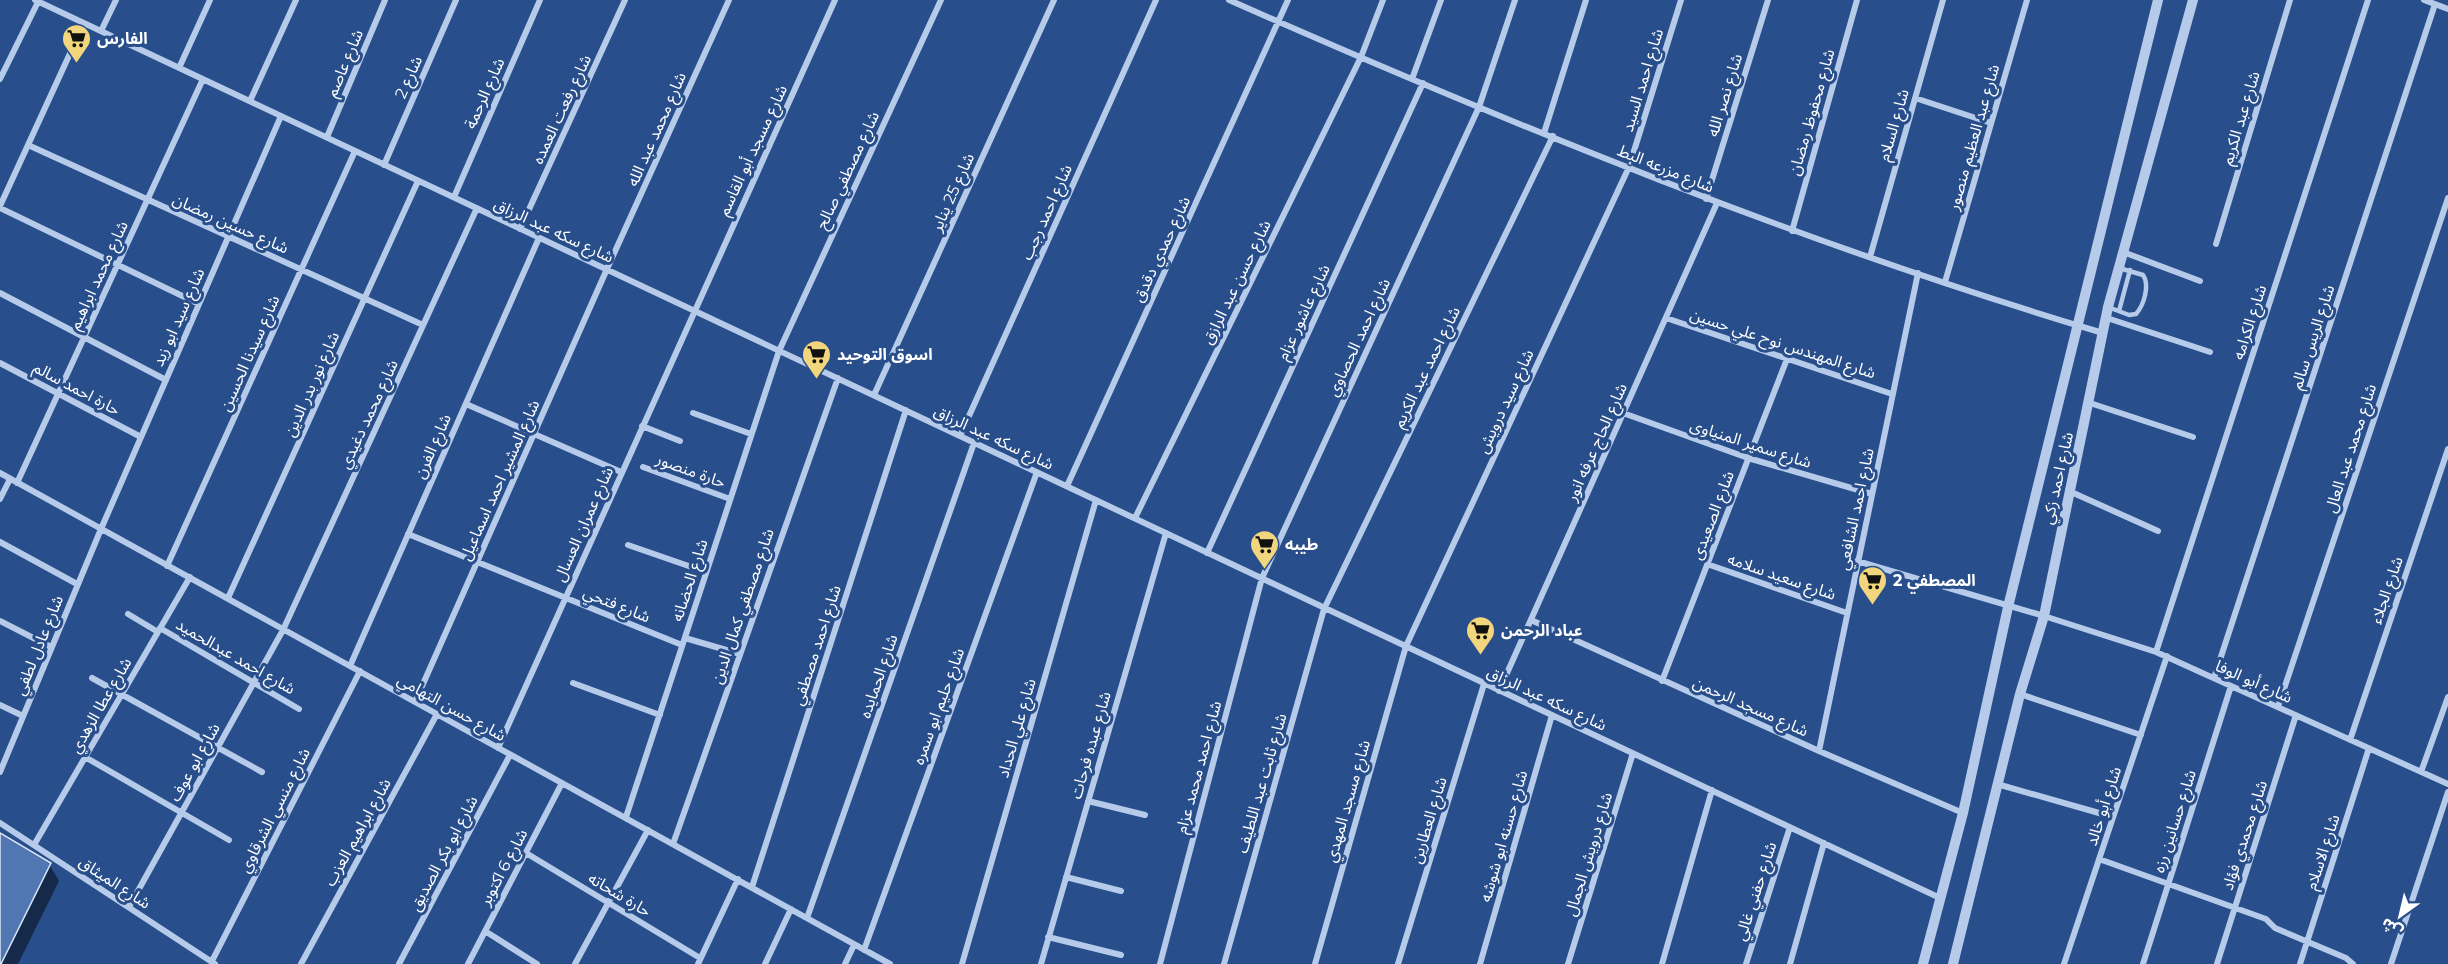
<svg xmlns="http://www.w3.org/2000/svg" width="2448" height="964" viewBox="0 0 2448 964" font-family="Montserrat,'Noto Sans Arabic',sans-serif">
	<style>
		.shadow { fill: #0007 }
		.building { fill: #5177b2; stroke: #dbe6f7; stroke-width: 1.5 }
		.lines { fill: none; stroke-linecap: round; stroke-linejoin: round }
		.service { stroke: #b6cbea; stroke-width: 4.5 }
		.minor { stroke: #b6cbea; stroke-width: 6 }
		.tertiary { stroke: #b6cbea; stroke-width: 10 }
		.labels { text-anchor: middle; stroke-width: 6; stroke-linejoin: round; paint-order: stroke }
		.poi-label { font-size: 16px; font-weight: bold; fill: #fff; stroke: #284e8b; text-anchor: start }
		.street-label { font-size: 16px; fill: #fff; stroke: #284e8b }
	</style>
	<rect width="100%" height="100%" fill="#284e8b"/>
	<path class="shadow" d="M0,835L49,864L59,881L18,964H0Z"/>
	<path class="building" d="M0,833L51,863L1,964H0Z"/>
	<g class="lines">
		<path class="service" d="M2108,307L2129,315L2136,314C2144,305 2150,285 2143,275L2119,268
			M2119,311L2130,270"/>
		<path class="minor" d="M35,0L1940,898
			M1229,0C1514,126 1804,244 2103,333
			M2424,0L2448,9
			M101,31L116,0
			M179,68L210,0
			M0,79L38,2
			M1412,79L1441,0
			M1915,98L1991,123
			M250,101L296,0
			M1544,133L1586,0
			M327,137L385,0
			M28,145L423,325
			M384,165L456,0
			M454,197L540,0
			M1706,199L1768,0
			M0,206L84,23
			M0,208L199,304
			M520,229L625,0
			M1792,231L1857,0
			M2216,244L2290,0
			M2123,252L2200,281
			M1870,257L1943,0
			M1945,282L2027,0
			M0,293L166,380
			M1666,318L1892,394
			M2107,318L2210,352
			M0,363L141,437
			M874,395L1054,0
			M2090,403L2193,437
			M466,404L621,472
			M693,413L751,434
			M1623,413L1748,458L1872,494
			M642,426L680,441
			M960,436L1156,0
			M643,467L730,499
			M0,473L890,964
			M17,483L203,79
			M1067,486L1288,0
			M2069,491L2158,531
			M0,499L10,479
			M1135,518L1361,57L1383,0
			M408,534L682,645
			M0,542L77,584
			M628,545L706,572
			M1207,553L1423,83
			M1857,561L2044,616L2156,652L2448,784
			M1707,564L1847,613
			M167,566L355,151
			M228,598L418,181
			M128,614L158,632
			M1531,620L1819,751L1963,813
			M0,621L51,647
			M160,628L299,709
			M685,638L740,654
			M2156,652L2368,0
			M350,666L539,238
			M92,678L262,772
			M2214,678L2435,4
			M1662,681L1787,359
			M573,683L660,715
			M1499,691L1717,203
			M2020,694L2141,735
			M415,702L607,269L729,0
			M0,705L23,716
			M2278,707L2448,198
			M2350,740L2448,449
			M498,748L835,0
			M1819,751L1918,273
			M85,757L229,840
			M0,772L101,529L281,116
			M2421,772L2448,697
			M1997,784L2113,817
			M1088,801L1145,815
			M626,817L779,351L941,0
			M0,823L215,964
			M673,844L838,378
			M34,845L190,577
			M526,853L700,958
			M2099,859L2266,919L2275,928L2346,958L2353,964
			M1066,877L1121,891
			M752,887L906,410
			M129,907L283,630L477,208
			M807,918L974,443
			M485,931L537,964
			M1048,937L1121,955
			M864,950L1037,472
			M212,961L360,671
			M301,964L437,714
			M399,964L510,755
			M468,964L562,783
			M575,964L648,830
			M698,964L738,879
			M765,964L791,909
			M845,964L854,945
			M962,964L1096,500
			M1041,964L1166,533
			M1160,964L1262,578L1479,107L1515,0
			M1224,964L1324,609L1553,136
			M1315,964L1406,646L1629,167L1681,0
			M1398,964L1484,684
			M1480,964L1552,715
			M1568,964L1633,753
			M1662,964L1712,790
			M1746,964L1790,827
			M1790,964L1824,843
			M2064,964L2167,656
			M2143,964L2231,686
			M2217,964L2296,715
			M2300,964L2369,748
			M2391,964L2448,792"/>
		<path class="tertiary" d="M1923,964L1963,813L2008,607L2158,0
			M1953,964L2020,694L2044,616L2108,307L2193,0"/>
	</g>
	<defs>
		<symbol id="supermarket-pin" viewBox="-11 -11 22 30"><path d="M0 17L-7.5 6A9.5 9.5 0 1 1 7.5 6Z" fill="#f1d67d" stroke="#284e8b"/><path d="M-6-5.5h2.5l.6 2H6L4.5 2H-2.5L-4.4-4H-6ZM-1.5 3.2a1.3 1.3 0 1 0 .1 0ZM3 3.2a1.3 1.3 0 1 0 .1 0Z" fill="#111"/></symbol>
	</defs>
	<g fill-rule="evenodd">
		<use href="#supermarket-pin" x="60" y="22" width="33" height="45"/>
		<use href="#supermarket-pin" x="800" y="338" width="33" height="45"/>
		<use href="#supermarket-pin" x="1248" y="528" width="33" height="45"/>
		<use href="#supermarket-pin" x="1856" y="564" width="33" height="45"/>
		<use href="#supermarket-pin" x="1464" y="614" width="33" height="45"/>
	</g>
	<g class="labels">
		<g class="poi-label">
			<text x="97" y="44">الفارس</text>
			<text x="837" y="360">اسوق التوحيد</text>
			<text x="1285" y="550">طيبه</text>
			<text x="1893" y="586">المصطفي 2</text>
			<text x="1501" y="636">عباد الرحمن</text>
		</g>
		<g class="street-label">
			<text transform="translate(344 63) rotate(-67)" y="6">شارع عاصم</text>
			<text transform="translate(408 77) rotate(-66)" y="6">شارع 2</text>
			<text transform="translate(1642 80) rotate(-73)" y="6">شارع احمد السيد</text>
			<text transform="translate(484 93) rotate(-66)" y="6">شارع الرحمة</text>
			<text transform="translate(1724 95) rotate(-73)" y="6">شارع نصر الله</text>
			<text transform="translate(561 109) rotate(-65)" y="6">شارع رفعت العمده</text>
			<text transform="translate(1811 112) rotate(-74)" y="6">شارع محفوظ رمضان</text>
			<text transform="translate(2240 118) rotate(-73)" y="6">شارع عبد الكريم</text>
			<text transform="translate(1893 125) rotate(-74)" y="6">شارع السلام</text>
			<text transform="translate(656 129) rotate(-66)" y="6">شارع محمد عبد الله</text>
			<text transform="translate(1973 137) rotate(-74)" y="6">شارع عبد العظيم منصور</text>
			<text transform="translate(752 150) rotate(-65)" y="6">شارع مسجد أبو القاسم</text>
			<text transform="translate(1666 168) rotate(22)" y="6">شارع مزرعه البط</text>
			<text transform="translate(847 170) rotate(-65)" y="6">شارع مصطفي صالح</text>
			<text transform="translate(952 192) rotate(-66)" y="6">شارع 25 يناير</text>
			<text transform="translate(1046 212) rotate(-66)" y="6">شارع احمد رجب</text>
			<text transform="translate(231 223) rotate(24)" y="6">شارع حسين رمضان</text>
			<text transform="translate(554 230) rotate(25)" y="6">شارع سكه عبد الرزاق</text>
			<text transform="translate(1161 249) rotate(-65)" y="6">شارع حمدي دقدق</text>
			<text transform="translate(98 275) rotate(-65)" y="6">شارع محمد ابراهيم</text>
			<text transform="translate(1236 282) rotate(-64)" y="6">شارع حسن عبد الرازق</text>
			<text transform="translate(1303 312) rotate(-65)" y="6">شارع عاشور عزام</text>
			<text transform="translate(178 317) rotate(-66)" y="6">شارع سيد ابو زيد</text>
			<text transform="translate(2249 322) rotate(-72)" y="6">شارع الكرامه</text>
			<text transform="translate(1358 337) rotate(-65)" y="6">شارع احمد الحصاوي</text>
			<text transform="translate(2312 337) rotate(-72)" y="6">شارع الريس سالم</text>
			<text transform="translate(1783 343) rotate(18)" y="6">شارع المهندس نوح علي حسين</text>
			<text transform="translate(249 353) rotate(-66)" y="6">شارع سيدنا الحسين</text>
			<text transform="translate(1426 367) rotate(-64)" y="6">شارع احمد عبد الكريم</text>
			<text transform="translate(311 384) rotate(-66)" y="6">شارع نور بدر الدين</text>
			<text transform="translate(77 388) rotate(28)" y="6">حارة احمد سالم</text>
			<text transform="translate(1505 401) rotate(-65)" y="6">شارع سيد درويش</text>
			<text transform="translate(368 414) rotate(-65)" y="6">شارع محمد دغيدي</text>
			<text transform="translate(994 437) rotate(25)" y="6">شارع سكه عبد الرزاق</text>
			<text transform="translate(1596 442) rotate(-66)" y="6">شارع الحاج عرفه انور</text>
			<text transform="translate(1751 443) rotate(18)" y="6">شارع سمير المنياوى</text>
			<text transform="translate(432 446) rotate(-66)" y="6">شارع الفرن</text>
			<text transform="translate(2350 448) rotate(-72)" y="6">شارع محمد عبد العال</text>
			<text transform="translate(691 470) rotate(20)" y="6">حارة منصور</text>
			<text transform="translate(2057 478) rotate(-77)" y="6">شارع احمد زكي</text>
			<text transform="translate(499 480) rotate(-66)" y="6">شارع المشير احمد اسماعيل</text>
			<text transform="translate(1855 509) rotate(-78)" y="6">شارع احمد الشافعي</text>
			<text transform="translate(1712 515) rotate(-69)" y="6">شارع الصعيدى</text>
			<text transform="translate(583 524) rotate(-66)" y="6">شارع عمران العسال</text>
			<text transform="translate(1782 576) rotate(19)" y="6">شارع سعيد سلامه</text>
			<text transform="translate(689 580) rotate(-72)" y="6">شارع الحضانه</text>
			<text transform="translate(2386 590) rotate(-71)" y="6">شارع الجلاء</text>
			<text transform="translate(617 604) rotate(22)" y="6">شارع فتحي</text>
			<text transform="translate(742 606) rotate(-71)" y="6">شارع مصطفي كمال الدين</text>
			<text transform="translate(38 645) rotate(-68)" y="6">شارع عادل لطفي</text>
			<text transform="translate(816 645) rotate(-72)" y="6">شارع احمد مصطفي</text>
			<text transform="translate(236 656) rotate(30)" y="6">شارع احمد عبدالحميد</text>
			<text transform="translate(878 676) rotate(-71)" y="6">شارع الحمايده</text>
			<text transform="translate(2254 681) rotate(24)" y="6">شارع أبو الوفا</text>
			<text transform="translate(1547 698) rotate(25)" y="6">شارع سكه عبد الرزاق</text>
			<text transform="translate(100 705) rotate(-60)" y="6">شارع عطا الزهدي</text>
			<text transform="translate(938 706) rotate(-70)" y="6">شارع حليم ابو سمره</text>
			<text transform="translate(1751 706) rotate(24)" y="6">شارع مسجد الرحمن</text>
			<text transform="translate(452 707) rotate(29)" y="6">شارع حسن التهامي</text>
			<text transform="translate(1016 728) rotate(-74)" y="6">شارع علي الحداد</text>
			<text transform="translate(1090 745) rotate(-74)" y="6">شارع عبده فرحات</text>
			<text transform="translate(194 762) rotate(-61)" y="6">شارع ابو عوف</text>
			<text transform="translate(1198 767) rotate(-75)" y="6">شارع احمد محمد عزام</text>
			<text transform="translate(1261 783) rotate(-74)" y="6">شارع ثابت عبد اللطيف</text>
			<text transform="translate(1347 801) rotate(-74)" y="6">شارع مسجد المهدي</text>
			<text transform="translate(2103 806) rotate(-72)" y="6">شارع أبو خالد</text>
			<text transform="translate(274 810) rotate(-63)" y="6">شارع منسي الشرقاوي</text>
			<text transform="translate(1428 820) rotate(-73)" y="6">شارع العطارين</text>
			<text transform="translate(2174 821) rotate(-72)" y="6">شارع حسانين رزه</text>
			<text transform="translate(357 832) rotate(-61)" y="6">شارع ابراهيم العزب</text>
			<text transform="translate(2244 835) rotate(-72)" y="6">شارع محمدي فؤاد</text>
			<text transform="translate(1503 836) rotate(-74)" y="6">شارع حسنه ابو شوشه</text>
			<text transform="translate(2322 852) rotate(-72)" y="6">شارع الاسلام</text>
			<text transform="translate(443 853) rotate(-62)" y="6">شارع ابو بكر الصديق</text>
			<text transform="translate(1588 854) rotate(-73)" y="6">شارع درويش الجمال</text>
			<text transform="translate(503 867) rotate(-62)" y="6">شارع 6 اكتوبر</text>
			<text transform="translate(115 882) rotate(33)" y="6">شارع الميثاق</text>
			<text transform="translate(1755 891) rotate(-72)" y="6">شارع حفني غالي</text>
			<text transform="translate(620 894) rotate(31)" y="6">حارة شحاته</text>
		</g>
	</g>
	<g transform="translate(2400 916) rotate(214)" stroke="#284e8b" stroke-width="4.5" paint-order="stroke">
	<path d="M0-4.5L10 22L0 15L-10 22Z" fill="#ffffff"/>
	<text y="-9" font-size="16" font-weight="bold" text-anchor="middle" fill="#ffffff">ش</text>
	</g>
</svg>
